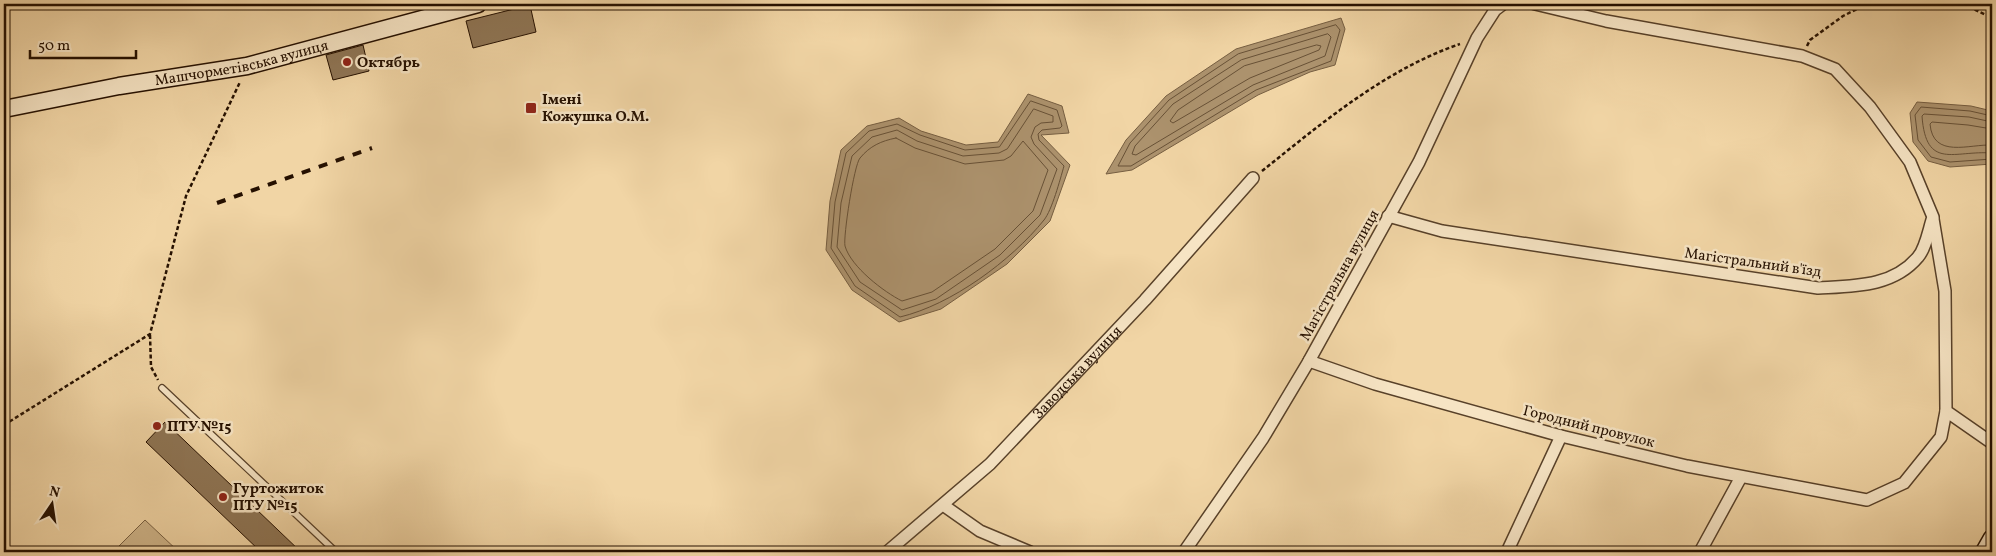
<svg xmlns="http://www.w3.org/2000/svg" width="1996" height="556" viewBox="0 0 1996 556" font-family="Vollkorn,serif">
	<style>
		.green { fill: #ceb489; stroke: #7a6244 }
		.water { fill: #ac926d; stroke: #765e41 }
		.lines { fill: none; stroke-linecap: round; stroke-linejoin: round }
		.shore { stroke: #685136; stroke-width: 1 }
		.building { fill: #8f7656; stroke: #251000 }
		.lane-casing { stroke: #584129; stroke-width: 8 }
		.street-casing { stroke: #584129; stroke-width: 14 }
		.secondary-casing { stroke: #251000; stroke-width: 19 }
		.path { stroke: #251000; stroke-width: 2.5; stroke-dasharray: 4 2.5; stroke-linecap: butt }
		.lane { stroke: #f6e4c4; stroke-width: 5.5 }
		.street { stroke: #f6e4c4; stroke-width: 11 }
		.secondary { stroke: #f6e4c4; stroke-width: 16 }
		.rail { stroke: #251000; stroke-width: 4; stroke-dasharray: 9 9; stroke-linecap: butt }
		.poi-dot { fill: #8f2418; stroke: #f6e4c4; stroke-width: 2 }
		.labels { text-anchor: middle; stroke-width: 5; stroke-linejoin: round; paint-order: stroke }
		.street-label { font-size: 15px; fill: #251000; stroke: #f6e4c4 }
		.poi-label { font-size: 15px; font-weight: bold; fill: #251000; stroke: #f6e4c4; text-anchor: start }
	</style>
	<rect width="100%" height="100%" fill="#f1d5a5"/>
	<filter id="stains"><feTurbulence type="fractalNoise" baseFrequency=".004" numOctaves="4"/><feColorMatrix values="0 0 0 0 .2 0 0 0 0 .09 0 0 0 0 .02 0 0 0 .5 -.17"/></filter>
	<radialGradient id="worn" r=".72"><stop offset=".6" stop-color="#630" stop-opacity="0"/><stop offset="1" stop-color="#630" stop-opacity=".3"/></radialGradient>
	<path class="green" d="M145,520L179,552H113Z"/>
	<path class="water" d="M1341,18L1345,29L1335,65L1310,72L1258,95L1132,170L1106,174L1126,140L1166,96L1236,49Z
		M1028,94L1062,106L1069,133L1041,135L1070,165L1050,221L1007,264L941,309L899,322L852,290L826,250L830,201L841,150L867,126L899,118L921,131L966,145L998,142Z
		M1917,102L1971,106L1992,111V164L1950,167L1928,161L1913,142L1910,113Z"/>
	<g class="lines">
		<path class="shore" d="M1336,25L1340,30L1331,61L1256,90L1131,166H1118L1130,143L1169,100L1238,54Z
			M1328,34L1331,37L1325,56L1253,85L1136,155L1132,154L1135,146L1173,104L1241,60Z
			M1317,45L1321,46L1319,50L1250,78L1173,123L1170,121L1178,110L1244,66Z
			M1031,101L1057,110L1062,126L1060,128L1042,130L1038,134L1039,140L1064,166C1060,180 1052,210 1044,220C1011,261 951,305 900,317L855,286L831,248L835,202L846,153L869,131L897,124L920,135L965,150L999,147Z
			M1034,109L1053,116V122L1041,123L1035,127L1031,137L1034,144L1057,169L1040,215L1000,255L936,299L902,310L860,282L837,247L841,203L852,156L872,137L897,130L917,141L963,156L999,153L1007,149Z
			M1992,116L1970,111L1921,107L1915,115L1918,140L1931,157L1950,162L1992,159
			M1992,122L1969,117L1924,114L1922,116C1926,171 1954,150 1992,153
			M1992,129L1968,125L1932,122L1930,124C1933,159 1969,144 1992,145
			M896,138L915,148L965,164L1004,160L1011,156L1023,141L1048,170L1033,211L995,249L932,292L902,301C884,292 851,267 845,246C843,237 854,165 860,158C870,146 881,141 896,138Z"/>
	</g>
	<path class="building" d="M530,5L536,32L473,48L466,21Z
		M363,45L369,71L333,80L326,55Z
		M165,422L301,552H261L146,442Z"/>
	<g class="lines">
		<defs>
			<path id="lane" d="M162,388L336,552"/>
			<g id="street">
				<path d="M1388,216L1442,231L1818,288C1854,286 1893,287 1918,257C1926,248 1929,228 1933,217L1910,162L1870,107L1835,69L1802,56L1606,21L1535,4"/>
				<path d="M1933,219L1945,291L1946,411L1992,443"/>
				<path d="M1309,361L1375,384L1561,436L1687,466L1867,500L1904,483L1941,437L1946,411"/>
				<path d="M943,505L980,531L1030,552"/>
				<path id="s1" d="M887,552L990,464L1145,300L1253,178"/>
				<path d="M1184,552L1263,438L1309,361L1419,162L1477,38L1495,10L1503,4"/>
				<path d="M1507,552L1561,436"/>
				<path d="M1700,552L1741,477"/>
			</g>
			<g id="secondary">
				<path id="s2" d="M4,109L119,86L247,66L478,4"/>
				<path d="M1984,552L1992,538"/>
			</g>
		</defs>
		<use href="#lane" class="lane-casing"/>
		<use href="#street" class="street-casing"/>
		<use href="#secondary" class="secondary-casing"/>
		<path class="path" d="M1963,4L1992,18
			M1807,46L1810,40L1843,16L1867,4
			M1262,171C1322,123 1386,69 1460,44
			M150,335L151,367L158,380
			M4,425L150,334L186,196L240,82"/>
		<use href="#lane" class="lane"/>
		<use href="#street" class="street"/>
		<use href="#secondary" class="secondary"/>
		<path class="rail" d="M217,203L372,148"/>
	</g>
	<g class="poi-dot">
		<circle cx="347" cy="62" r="5"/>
		<rect x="525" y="102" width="12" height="12" rx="2.5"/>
		<circle cx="157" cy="426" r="5"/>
		<circle cx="223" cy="497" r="5"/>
	</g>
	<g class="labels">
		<g class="street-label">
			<text dy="5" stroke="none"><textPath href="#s2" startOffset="242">Машчорметівська вулиця</textPath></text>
			<text transform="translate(1753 262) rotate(8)" y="5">Магістральний в'їзд</text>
			<text transform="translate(1339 275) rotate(-61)" y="5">Магістральна вулиця</text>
			<text dy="5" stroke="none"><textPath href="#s1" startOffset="262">Заводська вулиця</textPath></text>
			<text transform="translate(1589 426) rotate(14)" y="5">Городний провулок</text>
		</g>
		<g class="poi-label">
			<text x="357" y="67">Октябрь</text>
			<text x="542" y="104">Імені<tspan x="542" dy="17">Кожушка О.М.</tspan></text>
			<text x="167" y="431">ПТУ №15</text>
			<text x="233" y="493">Гуртожиток<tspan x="233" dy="17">ПТУ №15</tspan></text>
		</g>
	</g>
	<rect width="1996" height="556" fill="none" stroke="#f1d5a5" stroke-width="20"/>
	<rect x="5" y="5" width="1986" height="546" fill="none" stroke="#251000" stroke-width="2.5"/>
	<rect x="10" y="10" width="1976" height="536" fill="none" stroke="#251000"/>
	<g transform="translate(52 504) rotate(13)" stroke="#f6e4c4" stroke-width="4" paint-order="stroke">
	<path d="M0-4L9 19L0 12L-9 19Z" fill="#251000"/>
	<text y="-8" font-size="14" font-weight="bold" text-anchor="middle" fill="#251000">N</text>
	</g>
	<path d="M30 50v8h106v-8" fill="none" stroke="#251000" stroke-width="2.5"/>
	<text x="38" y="50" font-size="15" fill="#251000" stroke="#f6e4c4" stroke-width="4" paint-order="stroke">50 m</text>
	<rect width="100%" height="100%" filter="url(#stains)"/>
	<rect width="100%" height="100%" fill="url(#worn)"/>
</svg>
